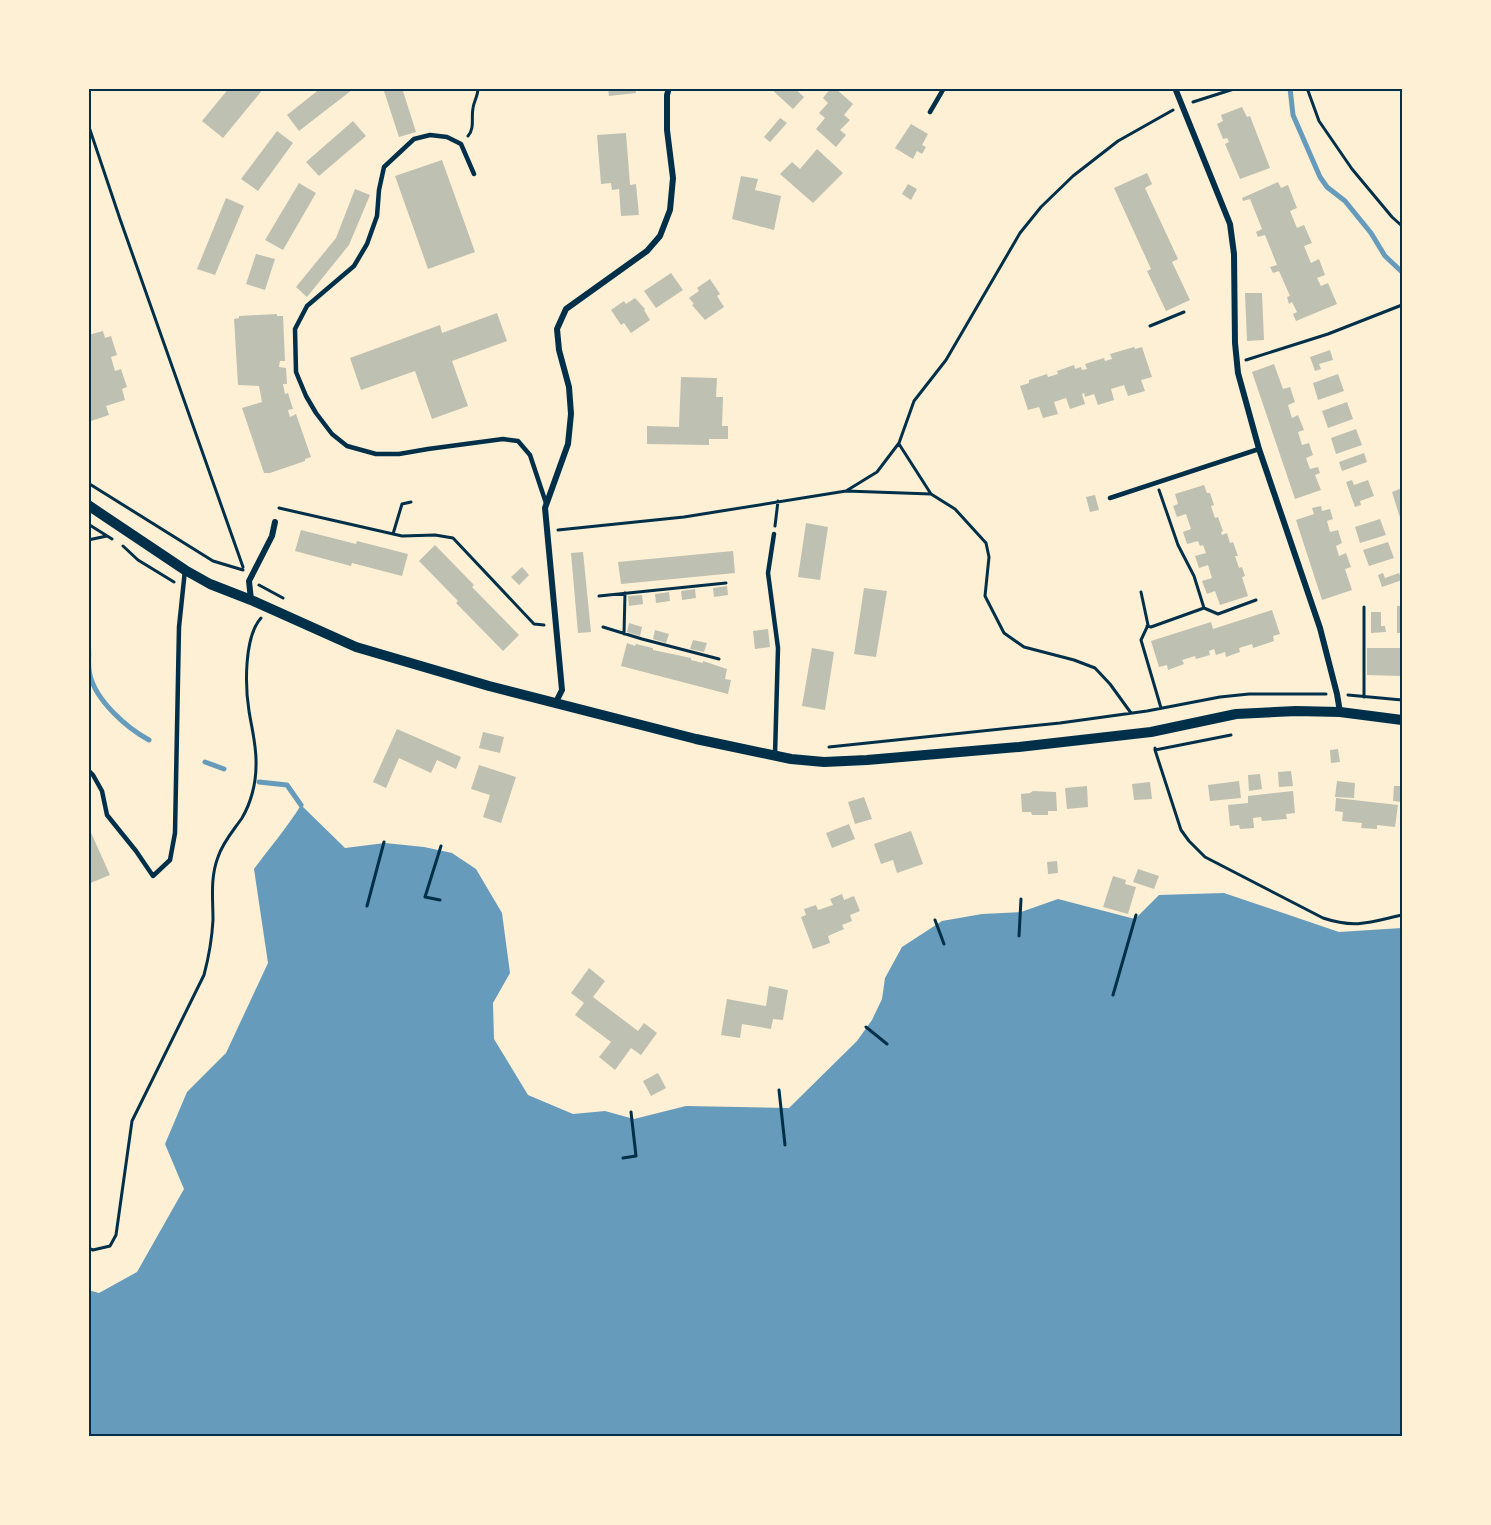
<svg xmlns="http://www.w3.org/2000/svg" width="1491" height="1525" viewBox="0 0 1491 1525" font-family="'Alegreya Sans',sans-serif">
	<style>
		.water { fill: #669bbc }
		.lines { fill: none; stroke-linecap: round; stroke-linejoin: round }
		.stream { stroke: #669bbc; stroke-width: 5 }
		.building { fill: #bec0b2 }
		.path { stroke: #003049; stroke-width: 3 }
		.service { stroke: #003049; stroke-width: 4.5 }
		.minor { stroke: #003049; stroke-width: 6 }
		.tertiary { stroke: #003049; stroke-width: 10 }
		.neatline { fill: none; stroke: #003049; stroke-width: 2 }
	</style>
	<rect width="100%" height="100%" fill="#fdf0d5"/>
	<path class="water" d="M301,805L345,848L385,843L424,847L452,853L476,869L502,913L510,973L493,1003L494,1039L528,1095L573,1114L605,1111L634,1119L686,1106L789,1108L857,1041L872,1020L882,999L885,978L902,947L942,921L982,914L1021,912L1058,899L1135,919L1159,895L1224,893L1339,932L1402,928V1436H89L88,1290L99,1293L137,1272L184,1189L165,1144L187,1092L226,1053L268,963L254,869C270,847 287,828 301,805Z"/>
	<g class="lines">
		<path class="stream" d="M1290,88L1293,115L1320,177L1327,187L1345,201L1371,233L1385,256L1402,272
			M88,642C90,653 87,664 90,675C96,701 127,728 149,740
			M205,762L224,769
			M259,782L287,785L301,805"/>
	</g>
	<path class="building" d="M229,88H264L223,138L202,121Z
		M321,88H351L352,90L299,131L287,115Z
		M383,88H402L416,132L399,137Z
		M608,88H635L636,93L609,96Z
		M770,88H794L804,97L793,109Z
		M831,88H835L853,104L844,115L850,120L840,130L846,135L836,147L816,129L825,118L819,113L828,103L823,98Z
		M1242,107L1247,117L1250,116L1270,168L1240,179L1225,144L1229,142L1227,138L1223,139L1217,124L1223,121L1221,115Z
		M780,118L787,123L770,142L764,137Z
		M353,121L366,136L319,176L306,162Z
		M911,124L928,134L922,145L926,147L922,154L917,151L913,159L895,148Z
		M277,131L293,143L258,191L241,179Z
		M626,133L630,185L636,184L639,215L621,216L619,189L612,190L611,183L601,184L597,135Z
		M817,149L843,173L813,203L780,174L792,162L800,169Z
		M442,160L475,252L428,269L395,176Z
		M1147,173L1152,184L1145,188L1178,259L1172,262L1190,300L1166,311L1147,271L1151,269L1114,188Z
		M741,176L758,179L755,190L781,196L774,230L732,219Z
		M1278,182L1281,188L1288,185L1297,208L1290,211L1297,228L1304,225L1312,243L1304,246L1311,263L1319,259L1325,275L1317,278L1321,286L1328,283L1337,304L1296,321L1293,314L1297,312L1292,302L1289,304L1287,297L1290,296L1279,271L1273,273L1270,267L1277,265L1265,235L1258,237L1256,232L1262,229L1250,199L1243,201L1242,198Z
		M299,183L316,193L283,250L265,240Z
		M908,184L917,189L911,200L902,194Z
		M355,189L370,195L349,245L307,297L296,287L336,238Z
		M226,198L244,206L215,275L197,269Z
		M256,254L275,259L265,290L246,284Z
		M671,273L683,290L656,308L644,291Z
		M710,279L720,294L717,296L724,307L705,320L692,305L694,304L689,298L699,291L697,288Z
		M1245,293H1262L1264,340L1247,341Z
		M635,298L645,309L644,310L650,320L631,333L624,323L621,325L611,310L624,301L626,304Z
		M497,313L507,341L452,361L468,406L432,419L415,371L361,390L350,358L440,325L442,333Z
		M277,314V316H283L285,361H280L279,367L286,368L287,384H283L285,394L288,393L293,409L288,410L290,417L296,414L311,457L305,459V461L270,473H264L242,408L262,402L259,386L238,385L234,319L239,318V316Z
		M103,331L105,338L111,336L117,355L111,357L115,371L121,369L127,387L122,389L125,400L106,406L109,415L91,421L88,414V335Z
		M1134,347L1135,349L1142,347L1152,377L1141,380L1145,391L1128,396L1124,385L1111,389L1114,400L1098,405L1094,394L1085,397L1084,393L1082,394L1085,404L1070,409L1066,398L1054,402L1058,414L1043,418L1039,407L1028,410L1020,386L1029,383V380L1047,374L1048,377L1058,374L1057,371L1074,365L1075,369L1081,367L1082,370L1087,369L1085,364L1104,358L1105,361L1112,359L1110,354Z
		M1330,350L1333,360L1319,364L1321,369L1315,371L1310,357Z
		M1274,364L1283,389L1290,387L1295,402L1288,405L1292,418L1298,415L1304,430L1298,432L1302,445L1309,443L1313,455L1306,458L1310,469L1318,467L1320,473L1315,475L1321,490L1295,499L1252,372Z
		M1338,374L1344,391L1318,400L1313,383Z
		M681,377L717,378L716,397H723L722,426H728V439H709V445L647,444V426L679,427Z
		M1347,402L1353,419L1328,428L1322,411Z
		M1356,429L1362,445L1336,454L1331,438Z
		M1364,453L1367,462L1342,471L1339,462Z
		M1352,480L1354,485L1368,480L1374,496L1360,501L1361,505L1355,507L1346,482Z
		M1204,485L1207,493H1210L1214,505L1211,506L1215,518L1218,517L1223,531L1221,532L1222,535L1227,533L1230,543L1233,542L1238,556H1235L1239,568L1242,567L1245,576L1242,577L1248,596L1220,605L1215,591L1207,594L1202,581L1212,578L1208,565L1199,568L1195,556L1206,553L1203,545L1200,546L1198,541L1187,544L1183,532L1191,529L1186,514L1177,517L1173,506L1178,504L1175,494Z
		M1402,488V524L1392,492Z
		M1095,495L1099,510L1090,512L1086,497Z
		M1321,506L1322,511L1330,509L1333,519L1327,521L1330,532L1338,530L1342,543L1336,546L1339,556L1346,553L1351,567L1345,569L1352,590L1322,600L1296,520L1314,514L1312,508Z
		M1380,519L1386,535L1360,543L1355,527Z
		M806,523L828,527L820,580L798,577Z
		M301,530L356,544L357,541L408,554L402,576L352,563L351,566L295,551Z
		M1388,542L1394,558L1369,566L1363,550Z
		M435,545L474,585L472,587L519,635L503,651L456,603L458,601L419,561Z
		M733,551L735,573L621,584L618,562Z
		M583,552L591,632L578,633L571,553Z
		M522,567L529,575L519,585L511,577Z
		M1383,573L1385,578L1399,573L1402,580L1382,587L1378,575Z
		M727,586L728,595L714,597L713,588Z
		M864,588L887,591L876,657L854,654Z
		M695,589L696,598L682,600L681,591Z
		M669,592L670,601L656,603L655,594Z
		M642,595L643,604L629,606L628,596Z
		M1397,606H1402V633H1397Z
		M1272,610L1280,634L1273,636L1274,641L1253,648L1252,644L1239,648L1240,652L1226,657L1225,652L1216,655L1214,649L1209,651L1210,655L1196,659L1195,656L1182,660L1184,664L1168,670L1167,665L1159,667L1151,641L1211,622L1213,629Z
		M1371,612H1381V626H1385L1386,632L1371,633Z
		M629,623L642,627L640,636L627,632Z
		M768,629L770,647L755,649L753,631Z
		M655,630L669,634L666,643L653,639Z
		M693,640L707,643L704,652L690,649Z
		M627,643L635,646L636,644L653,648V650L691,658V660L703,663V661L727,669L725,679L731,680L728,694L621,666Z
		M812,648L834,652L825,710L802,706Z
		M1367,648H1402V676L1367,675Z
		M397,729L461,757L456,769L437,760L431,773L399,758L386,788L373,782Z
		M483,732L504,737L500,753L479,748Z
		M1338,749L1340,762L1331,763L1330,750Z
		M479,765L516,777L501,823L483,817L490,795L471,789Z
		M1291,771L1293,786L1279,787L1278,772Z
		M1260,774L1262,789L1249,791L1248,775Z
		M1239,781L1241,798L1210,801L1208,785Z
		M1337,781L1355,783L1354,798L1335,797Z
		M1150,782L1152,799L1134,800L1132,784Z
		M1087,786L1088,807L1067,809L1065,788Z
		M1394,786H1402V802L1393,801Z
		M1033,791L1056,792L1057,811H1048V815H1032L1031,812H1022L1021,794L1030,793Z
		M1293,791L1295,813L1286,814L1287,819L1262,821L1261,817L1253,818L1254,828L1240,829L1239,825L1230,826L1228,805L1248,803V796Z
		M864,797L872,819L855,824L848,802Z
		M1336,798L1398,805L1395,827L1377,825V829L1361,828L1362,823L1342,821L1343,812L1335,811Z
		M849,824L855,839L832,848L826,833Z
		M88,826L110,875L88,884Z
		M911,831L923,864L897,873L893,860L881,864L874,844Z
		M1057,861L1058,873L1048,874L1047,862Z
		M1138,869L1159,876L1154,889L1133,882Z
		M1113,876L1126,880L1125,884L1136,887L1128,914L1103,907Z
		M842,894L844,900L854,896L860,911L850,915L852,921L842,925L844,929L828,936L830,943L813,949L801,917L806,915L804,909L816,905L818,910L833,905L830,899Z
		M589,968L605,981L593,997L638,1031L644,1023L657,1033L641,1055L631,1048L615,1070L599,1057L611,1042L575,1015L584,1003L571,993Z
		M769,986L788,990L783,1020L773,1019L771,1029L742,1024L740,1038L721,1035L727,999L766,1006Z
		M658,1073L666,1088L651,1096L643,1081Z"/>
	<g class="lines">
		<path class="path" d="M1307,88L1319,121L1352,169L1392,217L1402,226
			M1193,102L1237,88
			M88,124L120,219L243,567
			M468,136C475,128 471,118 473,108C474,101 478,96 478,88
			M1150,326L1184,312
			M1246,360L1328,334L1402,305
			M899,444L931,494L955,509L986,543L989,557L985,596L1004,633L1024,647L1074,660L1095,668L1110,684L1131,713
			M88,483L213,561L243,570
			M1159,490L1178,545L1194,576L1204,608L1218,614L1256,600
			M846,491L877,472L899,443L914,401L946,360L1020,233L1041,207L1073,176L1118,141L1173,110
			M279,508L402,536L435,535L453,538L534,624L544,625
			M88,524L112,539
			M775,526L778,501
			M558,530L684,517L846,491L931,494
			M393,534L402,504L411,502
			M88,540L107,536
			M123,546L138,560L174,582
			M259,585L283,598
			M1141,592L1148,625L1141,640L1161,708
			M599,596L726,583
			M1364,607V697
			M1147,626L1151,627L1204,608
			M603,627L642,639L719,659
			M624,634L625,593
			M1348,695L1402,700
			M829,747L1060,723L1147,711L1220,697L1249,694H1326
			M1155,748V750L1231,735
			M1155,750L1181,830L1189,841L1205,857L1323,918C1356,929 1371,922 1402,915
			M440,900L425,897L441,846
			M367,906L384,842
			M935,920L944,944
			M1019,936L1021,899
			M1113,995L1136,915
			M866,1027L887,1044
			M779,1090L785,1145
			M623,1158L636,1156L631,1112
			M88,1248L93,1250L110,1246L116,1235L132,1121L204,975C209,956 212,939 213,920C213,899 210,878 218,857C223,842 233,831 242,818C251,803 256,783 256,766C257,747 252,730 249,711C245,686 244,637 261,618"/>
		<path class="service" d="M930,112L944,88
			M474,174L461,144L447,137L430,135L414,139L384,167L379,190L377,216L367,244L354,266L307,306L295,329L296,372L306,396L316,413L332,434L347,446L376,454H399L428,449L503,439L518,441L530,455L546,503
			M1110,498L1259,449
			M774,534L768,573L778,648L775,755
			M88,770L93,775L102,791L107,815L136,851L153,876L170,860L175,833L179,627L185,570"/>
		<path class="minor" d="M1175,88L1230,224L1234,254L1235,343L1238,373L1259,449L1320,628L1337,694L1340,712
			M251,600L249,581L272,536L275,522
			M556,702L562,690L545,508L568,444L571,414L569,387L559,350L557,329L566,309L647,251L660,236L670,210L673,178L667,130V95L669,88"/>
		<path class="tertiary" d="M88,505L185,570L210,584L251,600L356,647L489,686L696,739L791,759L824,762L867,760L1019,747L1151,732L1236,714L1296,711L1340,712L1402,720"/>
	</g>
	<rect width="1491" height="1525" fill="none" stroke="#fdf0d5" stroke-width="180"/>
	<rect x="90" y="90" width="1311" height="1345" class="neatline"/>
</svg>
